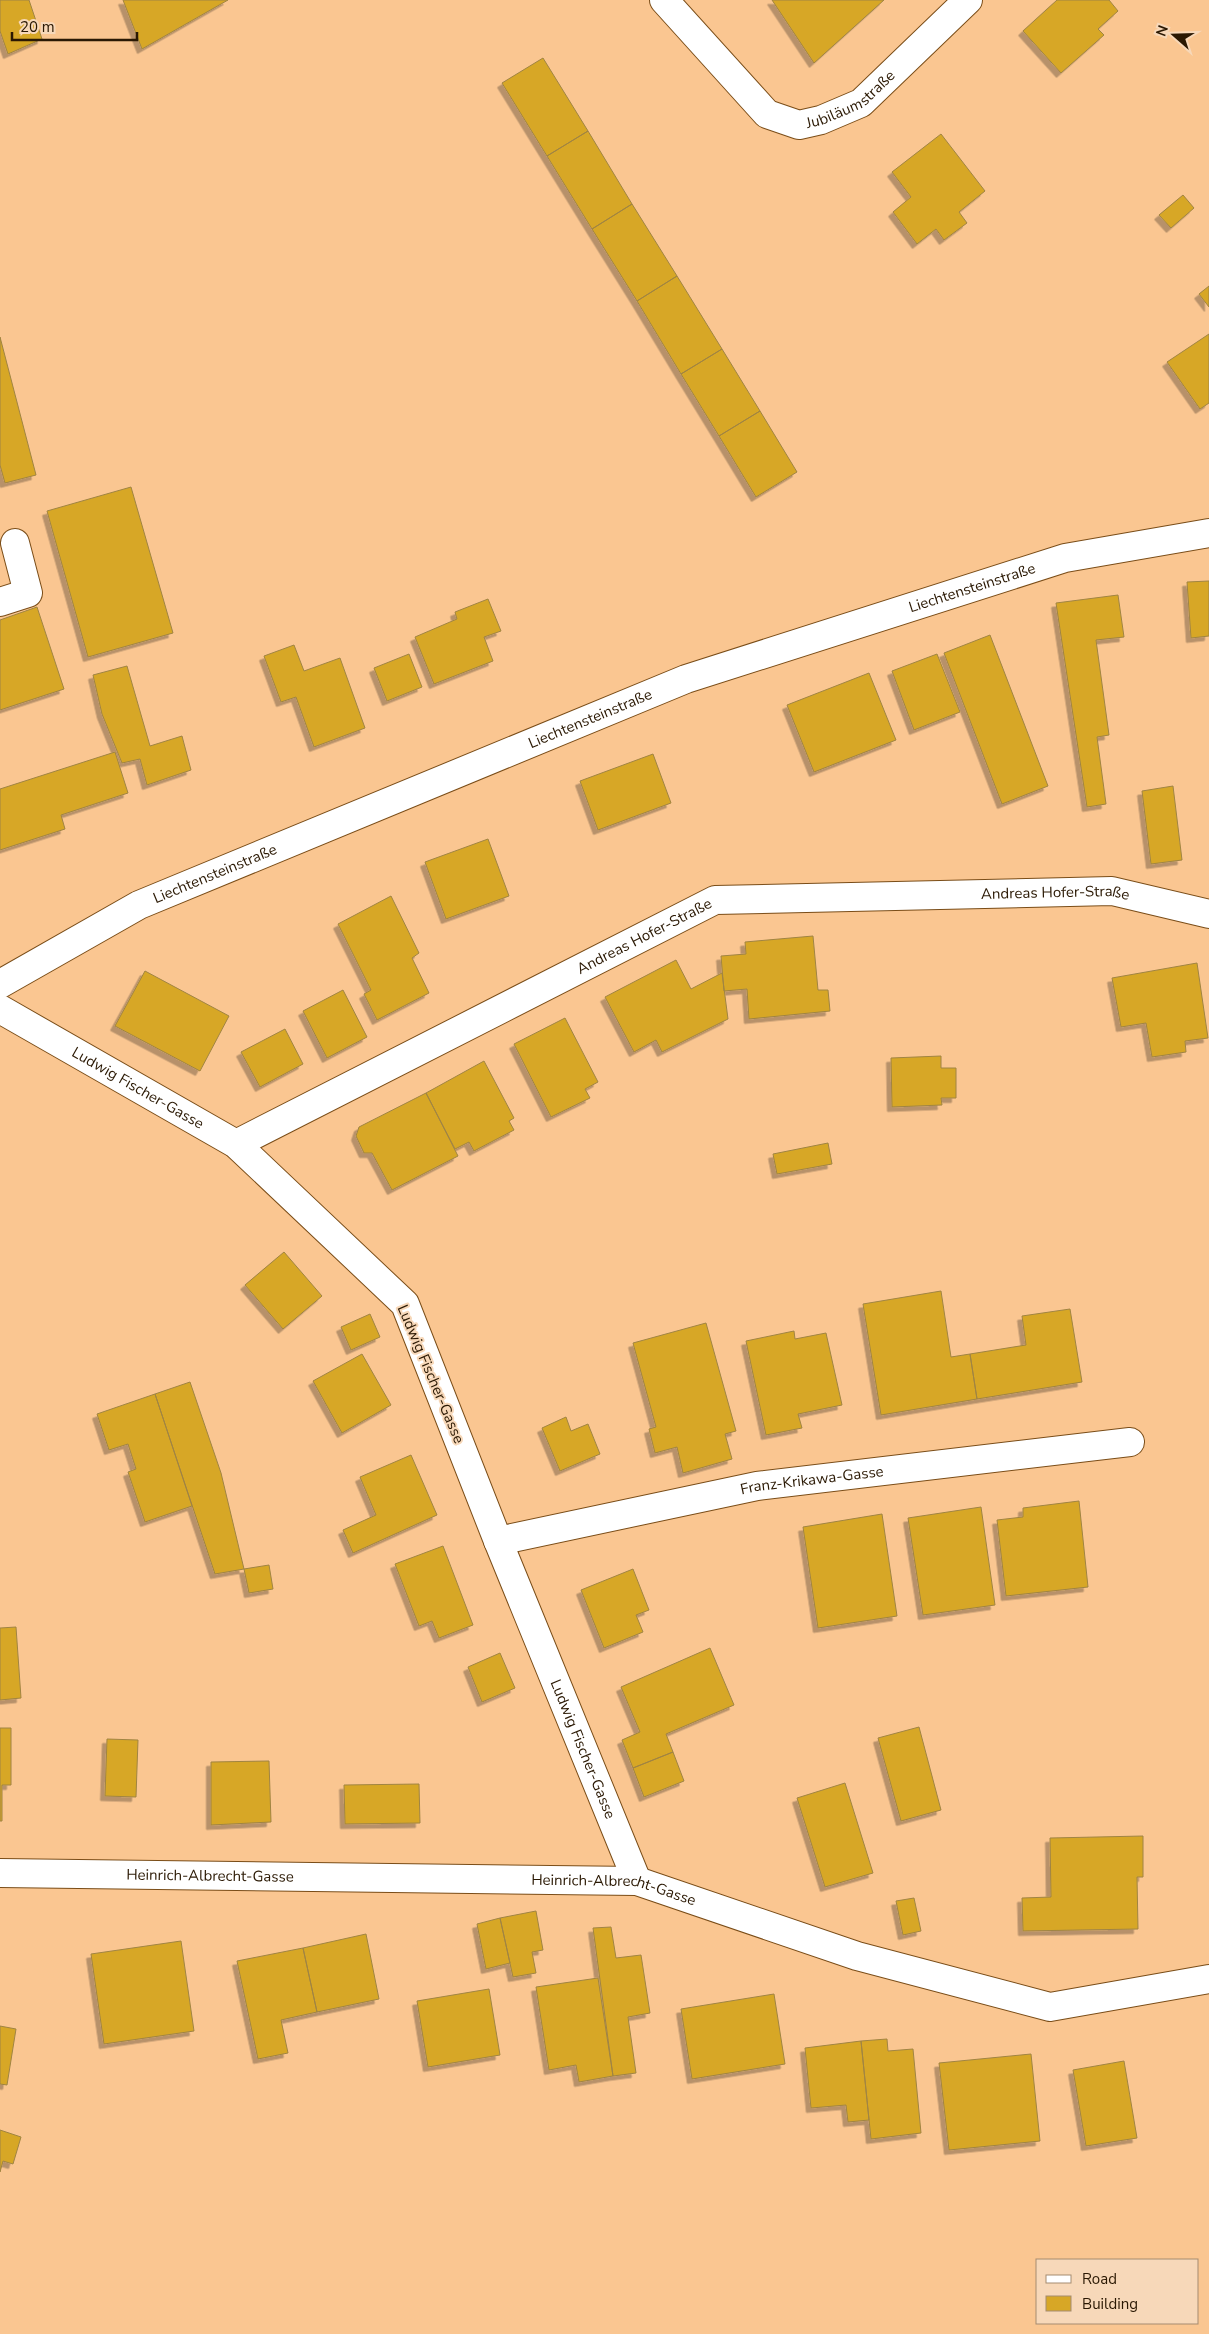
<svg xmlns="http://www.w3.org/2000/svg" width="1209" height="2334" viewBox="0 0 1209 2334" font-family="'Nunito Sans',sans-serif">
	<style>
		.building { fill: #d7a726; stroke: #a08443; filter: url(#shadow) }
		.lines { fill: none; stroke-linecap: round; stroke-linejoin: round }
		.minor-casing { stroke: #7a4d18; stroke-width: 30 }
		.minor { stroke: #fff; stroke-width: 28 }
		.labels { text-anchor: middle; stroke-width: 4; stroke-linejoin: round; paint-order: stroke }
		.street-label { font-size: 15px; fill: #2a1803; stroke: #f7d8b9 }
	</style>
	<defs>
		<filter id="shadow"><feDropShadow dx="-4.5" dy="4.5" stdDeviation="0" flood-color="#0004"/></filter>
	</defs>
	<rect width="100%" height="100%" fill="#fac691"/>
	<path class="building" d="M0,0H29L42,39L8,54L0,31Z
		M123,0H228L142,49Z
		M772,0H884L814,63Z
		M1057,0H1109L1118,11L1098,29L1104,35L1061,73L1023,31Z
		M543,58L588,131L547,156L502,83Z
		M588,131L632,204L592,229L547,156Z
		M941,134L985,191L959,212L967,223L944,240L936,229L917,244L893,212L911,197L892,172Z
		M1183,195L1194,208L1171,228L1159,215Z
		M632,204L677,276L637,301L592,229Z
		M677,276L722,349L681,374L637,301Z
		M1209,286V307L1199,294Z
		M1209,334V403L1200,409L1167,362Z
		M0,337L36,475L5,483L0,465Z
		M722,349L760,411L719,436L681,374Z
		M760,411L797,472L756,497L719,436Z
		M131,487L173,633L88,657L47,511Z
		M1209,581V636L1191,638L1187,582Z
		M1118,595L1124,637L1096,640L1109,735L1097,737L1106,804L1087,807L1056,603Z
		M488,599L501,631L484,637L493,661L434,684L415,637L457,619L455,612Z
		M37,607L64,689L0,710V620Z
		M990,635L1048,786L1002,804L944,653Z
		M294,645L304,671L340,658L365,728L314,747L296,697L281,702L264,656Z
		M409,654L422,687L387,701L374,668Z
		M937,654L960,712L914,730L892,671Z
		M127,666L150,746L182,736L191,770L147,785L140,759L122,763L102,714L93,675Z
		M869,673L896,740L814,772L787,705Z
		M115,752L128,793L61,815L65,829L0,850V789Z
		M653,754L671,803L598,830L580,781Z
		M1173,786L1182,860L1151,864L1142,791Z
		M488,839L509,896L446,919L425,862Z
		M391,896L419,953L412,958L429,993L377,1020L364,994L371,990L338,924Z
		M813,936L818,990H828L830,1011L749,1019L747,989L724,991L721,956L746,954L745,942Z
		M676,960L691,989L722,973L728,1019L662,1052L656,1040L634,1052L605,997Z
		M1197,963L1208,1038L1185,1041L1186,1052L1152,1057L1146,1023L1121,1027L1112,978Z
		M145,971L229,1016L200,1071L115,1026Z
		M343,990L367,1037L327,1058L303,1011Z
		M565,1018L598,1082L585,1089L590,1098L551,1117L514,1044Z
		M285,1029L303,1064L260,1087L241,1052Z
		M941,1056V1068H956V1098H941L942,1105L892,1107L891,1058Z
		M484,1061L514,1118L509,1121L514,1130L474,1151L469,1142L455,1149L426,1093Z
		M426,1093L458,1156L392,1190L372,1153H364L356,1136L359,1127Z
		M828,1143L832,1164L777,1174L773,1154Z
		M284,1252L322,1296L283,1329L245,1285Z
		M941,1291L951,1357L970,1354L977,1399L881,1415L863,1304Z
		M1070,1309L1082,1382L977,1399L970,1354L1026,1345L1022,1316Z
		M370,1314L380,1337L351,1350L341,1327Z
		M706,1323L736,1431L725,1434L732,1459L683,1473L677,1447L655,1453L649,1429L656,1427L633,1343Z
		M794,1331L795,1339L826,1333L842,1405L798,1414L802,1428L766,1435L746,1341Z
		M362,1354L391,1405L342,1433L313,1381Z
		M190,1382L221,1473L244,1569L215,1574L155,1394Z
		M155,1394L192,1506L145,1522L128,1472L136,1469L128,1444L109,1450L97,1414Z
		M566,1417L571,1431L588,1424L600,1454L560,1471L542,1428Z
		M411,1455L437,1515L353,1553L343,1530L376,1515L360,1477Z
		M1079,1501L1088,1587L1006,1596L997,1520L1023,1517V1508Z
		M981,1507L995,1605L923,1615L908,1518Z
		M882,1514L897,1616L818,1628L803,1527Z
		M443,1546L473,1625L439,1638L432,1621L419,1626L395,1564Z
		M269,1565L273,1589L249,1593L244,1569Z
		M633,1569L649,1610L636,1615L643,1632L604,1648L581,1590Z
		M16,1627L21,1698L0,1700V1628Z
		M710,1648L734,1705L666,1734L673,1752L633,1768L622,1740L640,1732L621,1687Z
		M500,1653L515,1688L482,1702L468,1667Z
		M919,1727L941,1810L901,1821L878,1738Z
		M0,1728H11V1785H2V1821H0Z
		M107,1739L138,1740L136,1797L105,1796Z
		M673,1752L684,1781L644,1797L633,1768Z
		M269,1761L271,1822L211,1825V1762Z
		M845,1783L873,1873L825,1887L797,1798Z
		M419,1784L420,1823L345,1824L344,1785Z
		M1143,1836V1877H1137L1138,1929L1023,1931L1022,1898L1051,1897L1050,1838Z
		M914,1898L921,1931L903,1935L896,1901Z
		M536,1911L543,1950L532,1952L536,1973L513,1977L500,1918Z
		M500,1918L510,1963L486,1969L477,1924Z
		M611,1927L616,1958L641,1955L650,2013L628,2017L636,2073L613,2076L593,1928Z
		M366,1934L379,1999L317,2012L303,1948Z
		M181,1941L194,2031L104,2044L91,1954Z
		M303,1948L317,2012L281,2020L288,2053L258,2059L237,1961Z
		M598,1978L613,2076L579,2082L576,2065L549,2070L536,1987Z
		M489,1989L500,2055L428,2067L417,2001Z
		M774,1994L785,2064L692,2079L681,2009Z
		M0,2026L16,2029L7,2085L0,2084Z
		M887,2039L888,2051L913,2049L921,2133L871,2139L861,2041Z
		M861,2041L869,2120L848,2122L846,2105L811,2108L805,2048Z
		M1031,2054L1040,2141L949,2150L939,2063Z
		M1124,2061L1137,2138L1086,2146L1073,2070Z
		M0,2130L21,2137L13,2164L3,2161L0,2172Z"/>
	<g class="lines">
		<defs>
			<g id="minor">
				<path id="s1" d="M664,0L767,114L799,125L821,120L861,103L968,0"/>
				<path d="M0,602L28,593L15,543"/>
				<path id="s2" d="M0,984L139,905L686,679L1065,558L1209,533"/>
				<path id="s3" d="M0,1009L236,1144L405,1304L498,1541L637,1881"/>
				<path id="s4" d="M236,1144L715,900L1112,891L1209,914"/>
				<path id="s5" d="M498,1541L757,1486L1130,1442"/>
				<path id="s6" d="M0,1873L637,1881L857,1956L1050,2007L1209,1979"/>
			</g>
		</defs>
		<use href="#minor" class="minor-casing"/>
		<use href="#minor" class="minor"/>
	</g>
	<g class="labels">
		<g class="street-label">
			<text dy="5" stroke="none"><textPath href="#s1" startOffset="246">Jubiläumstraße</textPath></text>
			<text dy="5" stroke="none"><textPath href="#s2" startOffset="1052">Liechtensteinstraße</textPath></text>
			<text dy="5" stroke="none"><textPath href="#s2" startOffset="648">Liechtensteinstraße</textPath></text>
			<text dy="5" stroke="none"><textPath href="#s2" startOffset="242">Liechtensteinstraße</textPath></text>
			<text dy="5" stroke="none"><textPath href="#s4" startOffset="878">Andreas Hofer-Straße</textPath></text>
			<text dy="5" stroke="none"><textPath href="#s4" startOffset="458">Andreas Hofer-Straße</textPath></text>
			<text dy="5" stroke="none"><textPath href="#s3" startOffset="159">Ludwig Fischer-Gasse</textPath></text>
			<text transform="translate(431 1374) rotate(67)" y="5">Ludwig Fischer-Gasse</text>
			<text dy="5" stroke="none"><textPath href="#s5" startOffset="320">Franz-Krikawa-Gasse</textPath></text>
			<text dy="5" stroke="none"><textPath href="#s3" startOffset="984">Ludwig Fischer-Gasse</textPath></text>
			<text dy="5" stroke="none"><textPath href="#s6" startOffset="210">Heinrich-Albrecht-Gasse</textPath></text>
			<text dy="5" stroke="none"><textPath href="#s6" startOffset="615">Heinrich-Albrecht-Gasse</textPath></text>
		</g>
	</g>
	<rect x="1036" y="2259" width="162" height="65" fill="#f7d8b9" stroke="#a58b70"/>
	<rect x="1046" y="2275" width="25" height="8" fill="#ffffff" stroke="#a58b70"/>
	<text x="1082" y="2284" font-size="15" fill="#2a1803">Road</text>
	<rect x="1046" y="2296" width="25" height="15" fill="#d7a726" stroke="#a58b70"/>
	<text x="1082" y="2309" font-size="15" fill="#2a1803">Building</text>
	<g transform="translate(1174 35) rotate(290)" stroke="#f7d8b9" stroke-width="4" paint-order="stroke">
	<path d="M0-4L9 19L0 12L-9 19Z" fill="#2a1803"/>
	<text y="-8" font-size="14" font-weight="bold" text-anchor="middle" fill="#2a1803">N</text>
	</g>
	<path d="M12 32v8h125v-8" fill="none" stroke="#2a1803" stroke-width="2.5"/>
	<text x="20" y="32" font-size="15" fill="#2a1803" stroke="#f7d8b9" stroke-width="4" paint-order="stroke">20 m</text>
</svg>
